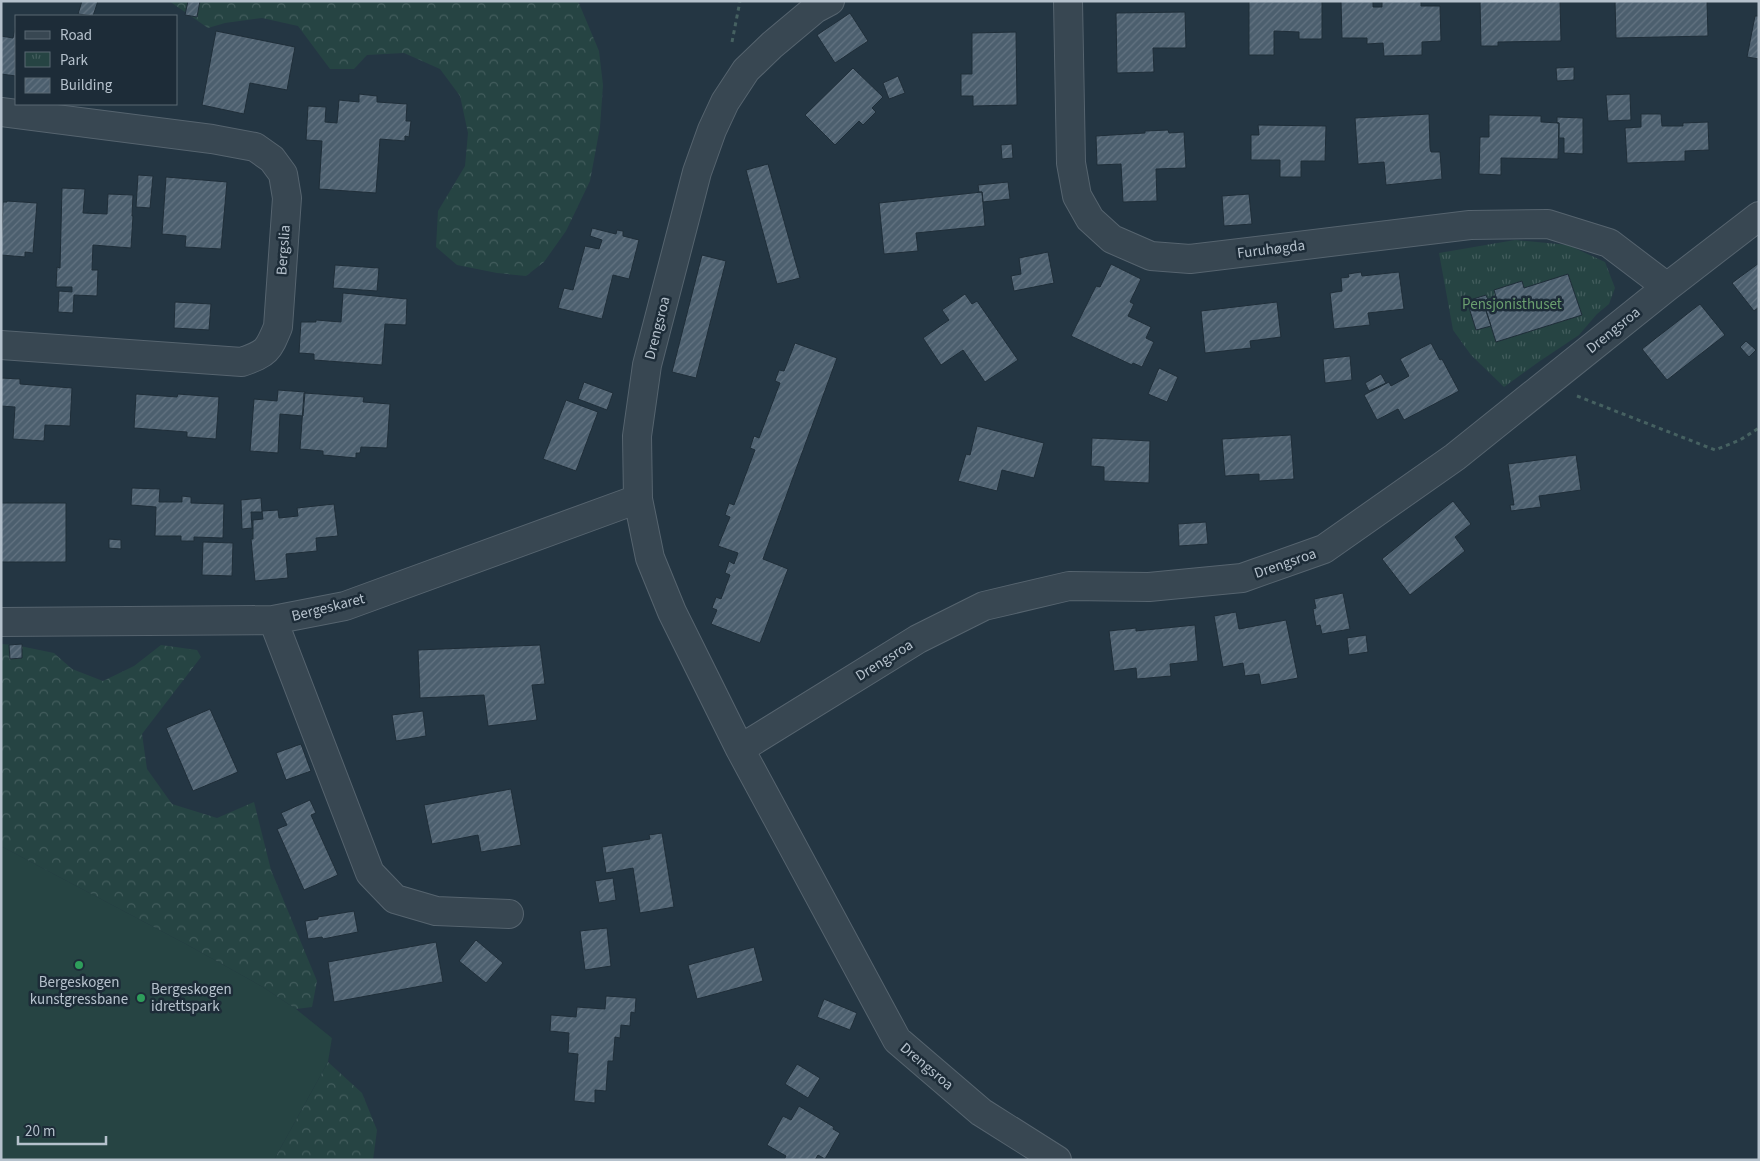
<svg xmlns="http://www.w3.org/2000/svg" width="1760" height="1161" viewBox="0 0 1760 1161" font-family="'Source Sans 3',sans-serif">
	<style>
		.green { fill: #264443 }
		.forest { fill: url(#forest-crowns) }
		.park { fill: url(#park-tufts) }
		.building { fill: url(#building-hatch); stroke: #1f2e39 }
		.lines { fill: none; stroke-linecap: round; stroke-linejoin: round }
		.minor-casing { stroke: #56646f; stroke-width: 30 }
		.path { stroke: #466161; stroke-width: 3; stroke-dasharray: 4 4; stroke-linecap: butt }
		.minor { stroke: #384752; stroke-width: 28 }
		.leisure-dot { fill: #2e9e5b; stroke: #1d2c38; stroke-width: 2 }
		.labels { text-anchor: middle; stroke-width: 5; stroke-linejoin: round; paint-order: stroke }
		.street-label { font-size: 15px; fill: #b5c1cc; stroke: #1d2c38 }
		.park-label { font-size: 15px; fill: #6a9f6f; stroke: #1d2c38 }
		.poi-label { font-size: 15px; fill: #b5c1cc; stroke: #1d2c38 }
	</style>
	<defs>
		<pattern id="forest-crowns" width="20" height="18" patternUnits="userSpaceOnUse" patternTransform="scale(1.25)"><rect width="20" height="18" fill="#264443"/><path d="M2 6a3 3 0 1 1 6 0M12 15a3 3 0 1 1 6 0" fill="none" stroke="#435d5d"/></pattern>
		<pattern id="park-tufts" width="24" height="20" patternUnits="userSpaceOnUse" patternTransform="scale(1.25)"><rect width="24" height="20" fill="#264443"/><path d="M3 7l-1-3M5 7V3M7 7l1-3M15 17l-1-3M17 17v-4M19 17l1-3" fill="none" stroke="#435d5d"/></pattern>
		<pattern id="building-hatch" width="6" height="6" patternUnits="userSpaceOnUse" patternTransform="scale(1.25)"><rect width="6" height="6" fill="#4c5f6e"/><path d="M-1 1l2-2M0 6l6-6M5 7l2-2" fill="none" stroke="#647482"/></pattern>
	</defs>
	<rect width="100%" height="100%" fill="#243643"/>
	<path class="green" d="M1,846L186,944L263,987L296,1009L332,1038L328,1062L274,1160H1Z"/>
	<path class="forest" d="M169,1H578L599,51L603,85L600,127L590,181L566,231L544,262L526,276L497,273L457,265L436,247L438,211L465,166L468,133L460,96L440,69L404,53L367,55L354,69H330L298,26L262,18L225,23L208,28Z
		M1,644L15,645L54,653L72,669L103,681L134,666L161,645L197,650L201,657L142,734L147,769L172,804L217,818L254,802L271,870L317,981L312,1007L296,1009L263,987L186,944L1,846Z
		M328,1062L362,1093L377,1130L373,1160H274Z"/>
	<path class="park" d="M1515,240L1568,245L1605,262L1615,288L1609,304L1597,314L1579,335L1540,361L1504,387L1471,355L1453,330L1439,253Z"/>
	<path class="building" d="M82,1H98L93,16L78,14Z
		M188,1H200L197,17L185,15Z
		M1249,1H1322V39H1299V32L1274,31V55H1249Z
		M1341,1H1373V7H1382V1H1421V6H1440L1441,41L1422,42V55L1384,56L1383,43L1367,44V38H1342Z
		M1480,1H1560L1561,41L1498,42V46H1481Z
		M1615,1H1707L1708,36L1616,38Z
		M1185,12L1186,48H1153L1154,72L1117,73L1116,13Z
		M850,13L868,41L835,63L817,35Z
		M1755,16H1759V59L1747,57Z
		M16,24V76L1,74V36L13,38Z
		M216,31L295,47L287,90L250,83L244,114L202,105Z
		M1016,32L1017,105L973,106V96H961V74H972V33Z
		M1574,67V80L1557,81L1556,68Z
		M853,68L883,97L872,108L876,112L863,125L859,121L835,145L805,115Z
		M898,76L905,93L889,99L883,83Z
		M359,94L377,96V102L407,104L406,121H411L409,137L405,136V141L380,139L376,193L319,189L322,141L306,140L308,106L326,107L325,122L337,123L339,100L359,102Z
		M1630,94L1631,120L1608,121L1606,95Z
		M1429,114L1430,148L1431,152H1440L1442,179L1386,185L1384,162L1358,164L1355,118Z
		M1641,114H1661L1662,126H1683V123L1708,122L1709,150L1685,151V161L1627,163L1625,128L1641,127Z
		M1489,115L1541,116V122L1559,123L1558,159L1501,158V175L1479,174L1480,137H1489Z
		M1557,117L1583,118V154L1564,153V138H1559V123H1557Z
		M1258,125L1326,126L1325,161H1301V177H1280V160H1251V135H1259Z
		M1168,130L1169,133L1184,132L1186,168L1156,169L1157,201L1123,202L1121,164L1097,165L1096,136L1145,133V131Z
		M1012,144L1013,158L1002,159L1001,145Z
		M768,164L800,278L777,284L746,170Z
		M138,175L153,176L150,208L136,207Z
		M166,177L227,182L221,249L185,247L186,236L162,234Z
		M1008,182L1010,199L983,202L982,192H979L978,185Z
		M62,188L85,189L83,213L107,214L108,194L133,195L132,216H133L131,248L93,245L92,270H98L97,296L74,295L73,313L58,312L59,291L72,292V287H56L57,267L60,268Z
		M982,192L985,226L916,233L918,251L884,254L879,203Z
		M1249,194L1252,224L1224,226L1222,196Z
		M7,201L37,203L33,253L25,252V257L1,255L3,202H7Z
		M592,228L616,234L617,230L623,231V236L639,240L629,279L613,275L602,319L558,308L564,288L573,290L585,246L599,249L602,240L590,236Z
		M1048,252L1054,283L1014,291L1011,276L1021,274L1019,258Z
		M702,255L726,261L696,378L672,372Z
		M1759,263V307L1754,311L1732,283Z
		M1111,264L1141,279L1130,302L1134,304L1128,316L1151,327L1146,338L1154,342L1142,367L1133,363L1132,365L1071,336L1096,286L1100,287Z
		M335,265L379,268L377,291L333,288Z
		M1361,272L1362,276L1399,272L1404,309L1368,313L1370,325L1334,329L1330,293L1342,291L1341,278L1349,277L1348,274Z
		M1568,274L1582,315L1496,342L1483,301L1496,297L1494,290L1522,281L1524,288Z
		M343,293L407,299L406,325L385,324L382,365L314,360V354L299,353L301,322H316V320L341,322Z
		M965,294L972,304L977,301L1018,360L985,382L963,350L941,365L923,338L949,320L942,310Z
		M1486,295L1488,300L1483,301L1491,326L1476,330L1467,301Z
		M175,302L211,304L209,330L174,328Z
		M1277,302L1281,337L1250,341L1251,348L1205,353L1201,311Z
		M1700,304L1725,335L1667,380L1642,349Z
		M1746,341L1756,350L1749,357L1740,347Z
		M795,343L837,358L763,559L788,569L760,643L711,624L717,610L712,608L716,597L721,599L730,575L725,573L729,561L734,564L738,553L718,546L730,517L725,515L729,503L734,505L755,450L750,448L754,436L759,438L780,383L775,381L779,370L784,371Z
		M1431,343L1440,360L1442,359L1459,391L1404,420L1398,409L1377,420L1364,395L1389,382L1391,386L1409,376L1400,359Z
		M1350,356L1352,380L1325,383L1323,359Z
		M1159,368L1178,377L1167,402L1148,394Z
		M1381,374L1386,383L1369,391L1365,383Z
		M1,378L20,379V384L72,388L70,426L45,425L44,441L13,439L15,407L1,406Z
		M584,382L613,393L607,410L578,399Z
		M278,390L305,392L303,416L280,414L278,453L250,451L254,399L277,401Z
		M304,393L364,397L363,402L390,404L387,448L361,447L360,453H356V458L323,455V451L300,449Z
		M136,394L177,397L178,394L219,397L216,439L187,437V432L134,428Z
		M566,400L598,412L576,471L543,459Z
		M977,426L1044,443L1034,478L1002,470L997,491L958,481L966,454L970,455Z
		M1291,435L1294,479L1259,481V474L1225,476L1222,439Z
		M1092,438L1150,441L1149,483L1104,481V467L1091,466Z
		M1576,455L1581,490L1539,496L1541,507L1511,511L1510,505H1514L1508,464Z
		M132,488L160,489L159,502H182V496L191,497V503L224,504L223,538L194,537V541H181V536H155L156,507L131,505Z
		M261,498L262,512H251L252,528L242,529L241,500Z
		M1453,501L1471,524L1455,537L1465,551L1410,595L1382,559Z
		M1,503H66V562H1Z
		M334,504L338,536L316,538L317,551L286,554L288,578L255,581L251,539H253V520L263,519L262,511L278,510L279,518L298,516L297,508Z
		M1206,522L1208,544L1179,546L1178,524Z
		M109,539L121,540V549L109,548Z
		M203,542L233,543L232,576L202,575Z
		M1343,593L1350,629L1322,634L1320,625L1316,626L1313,609L1316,608L1314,599Z
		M1236,612L1239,629L1286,620L1298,678L1261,685L1259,674L1245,676L1243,663L1223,667L1214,616Z
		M1195,625L1198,661L1170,664L1171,676L1137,679L1136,668L1114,671L1109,631L1136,628V631Z
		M1366,635L1368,652L1349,655L1347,638Z
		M22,644V658L10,659L9,645Z
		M540,645L545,684L532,685L537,720L488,726L484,695L420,698L418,650Z
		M210,709L238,772L193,791L166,728Z
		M423,711L426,736L396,741L392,715Z
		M301,744L311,771L286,780L276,753Z
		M511,789L521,845L481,852L478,835L432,844L424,805Z
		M310,800L316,813L311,815L338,875L304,890L277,829L287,825L281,813Z
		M662,833L674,907L640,913L633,868L606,873L602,847L650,839L649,835Z
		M613,878L616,900L599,903L595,881Z
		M354,911L358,932L323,939L322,937L308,939L305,921L318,919V917Z
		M607,928L611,966L585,970L580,931Z
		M476,940L503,963L486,983L459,961Z
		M436,942L443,982L334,1002L328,962Z
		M754,947L763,981L697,999L688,965Z
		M606,996L636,998L635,1013L631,1012L630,1026L621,1025L620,1038L615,1037L613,1061H608L606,1091L595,1090V1103L574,1101L578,1054L568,1053L569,1033L550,1031L551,1015L576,1017L577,1007L605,1009Z
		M824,999L857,1013L850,1030L817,1017Z
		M797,1064L820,1078L808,1098L785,1084Z
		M799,1106L834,1127L833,1129L840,1133L825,1159L818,1155L815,1160H784L786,1156L767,1145L783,1116L791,1120Z"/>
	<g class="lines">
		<defs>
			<path id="minor" d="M830,1L815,9L772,45L746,70L725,102L712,130L697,172L647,365L637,436L638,499L650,558L672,612L740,749L897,1040L981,1112L1057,1160
				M1068,1L1071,163L1077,196L1090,219L1112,239L1151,256L1190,259L1470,225L1548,224L1609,243L1667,287
				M1,112L212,139L255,147L272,159L283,174L287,198L278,327C268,351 267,353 242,362L1,345
				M273,620L370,873L395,899L436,911L509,914
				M1,622L273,620L345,606L638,499
				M740,749L918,639L984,606L1069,586L1149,587L1242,578L1324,549L1455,457L1667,287L1759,216"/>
		</defs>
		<use href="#minor" class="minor-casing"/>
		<path class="path" d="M732,42L740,1
			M1577,396L1715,450L1740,440L1759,428"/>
		<use href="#minor" class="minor"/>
	</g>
	<g class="leisure-dot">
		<circle cx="79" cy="965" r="5"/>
		<circle cx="141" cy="998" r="5"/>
	</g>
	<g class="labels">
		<g class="street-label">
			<text transform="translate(1271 249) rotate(-7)" y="5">Furuhøgda</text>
			<text transform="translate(283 250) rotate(-86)" y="5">Bergslia</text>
			<text transform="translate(657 328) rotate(-76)" y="5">Drengsroa</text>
			<text transform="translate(1613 330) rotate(-39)" y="5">Drengsroa</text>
			<text transform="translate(1285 563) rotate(-19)" y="5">Drengsroa</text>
			<text transform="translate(328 607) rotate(-14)" y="5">Bergeskaret</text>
			<text transform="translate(884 660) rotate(-32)" y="5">Drengsroa</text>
			<text transform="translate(927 1066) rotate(40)" y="5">Drengsroa</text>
		</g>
		<g class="park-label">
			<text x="1512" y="309">Pensjonisthuset</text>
		</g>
		<g class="poi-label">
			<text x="79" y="987">Bergeskogen<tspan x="79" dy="17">kunstgressbane</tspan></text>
			<text x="151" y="994" text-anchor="start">Bergeskogen<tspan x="151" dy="17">idrettspark</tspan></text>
		</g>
	</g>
	<rect width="1760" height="1161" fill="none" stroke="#b5c1cc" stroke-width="5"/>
	<rect x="15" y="15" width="162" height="90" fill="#1d2c38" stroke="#5a6873"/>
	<rect x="25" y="31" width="25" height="8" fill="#384752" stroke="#5a6873"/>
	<text x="60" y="40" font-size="15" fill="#b5c1cc">Road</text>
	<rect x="25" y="52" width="25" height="15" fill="url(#park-tufts)" stroke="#5a6873"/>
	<text x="60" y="65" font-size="15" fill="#b5c1cc">Park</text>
	<rect x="25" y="78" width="25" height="15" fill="url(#building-hatch)" stroke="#5a6873"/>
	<text x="60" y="90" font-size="15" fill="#b5c1cc">Building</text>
	<path d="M18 1136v8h88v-8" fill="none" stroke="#b5c1cc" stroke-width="2.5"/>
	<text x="25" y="1136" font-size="15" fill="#b5c1cc" stroke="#1d2c38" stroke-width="4" paint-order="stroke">20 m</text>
</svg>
